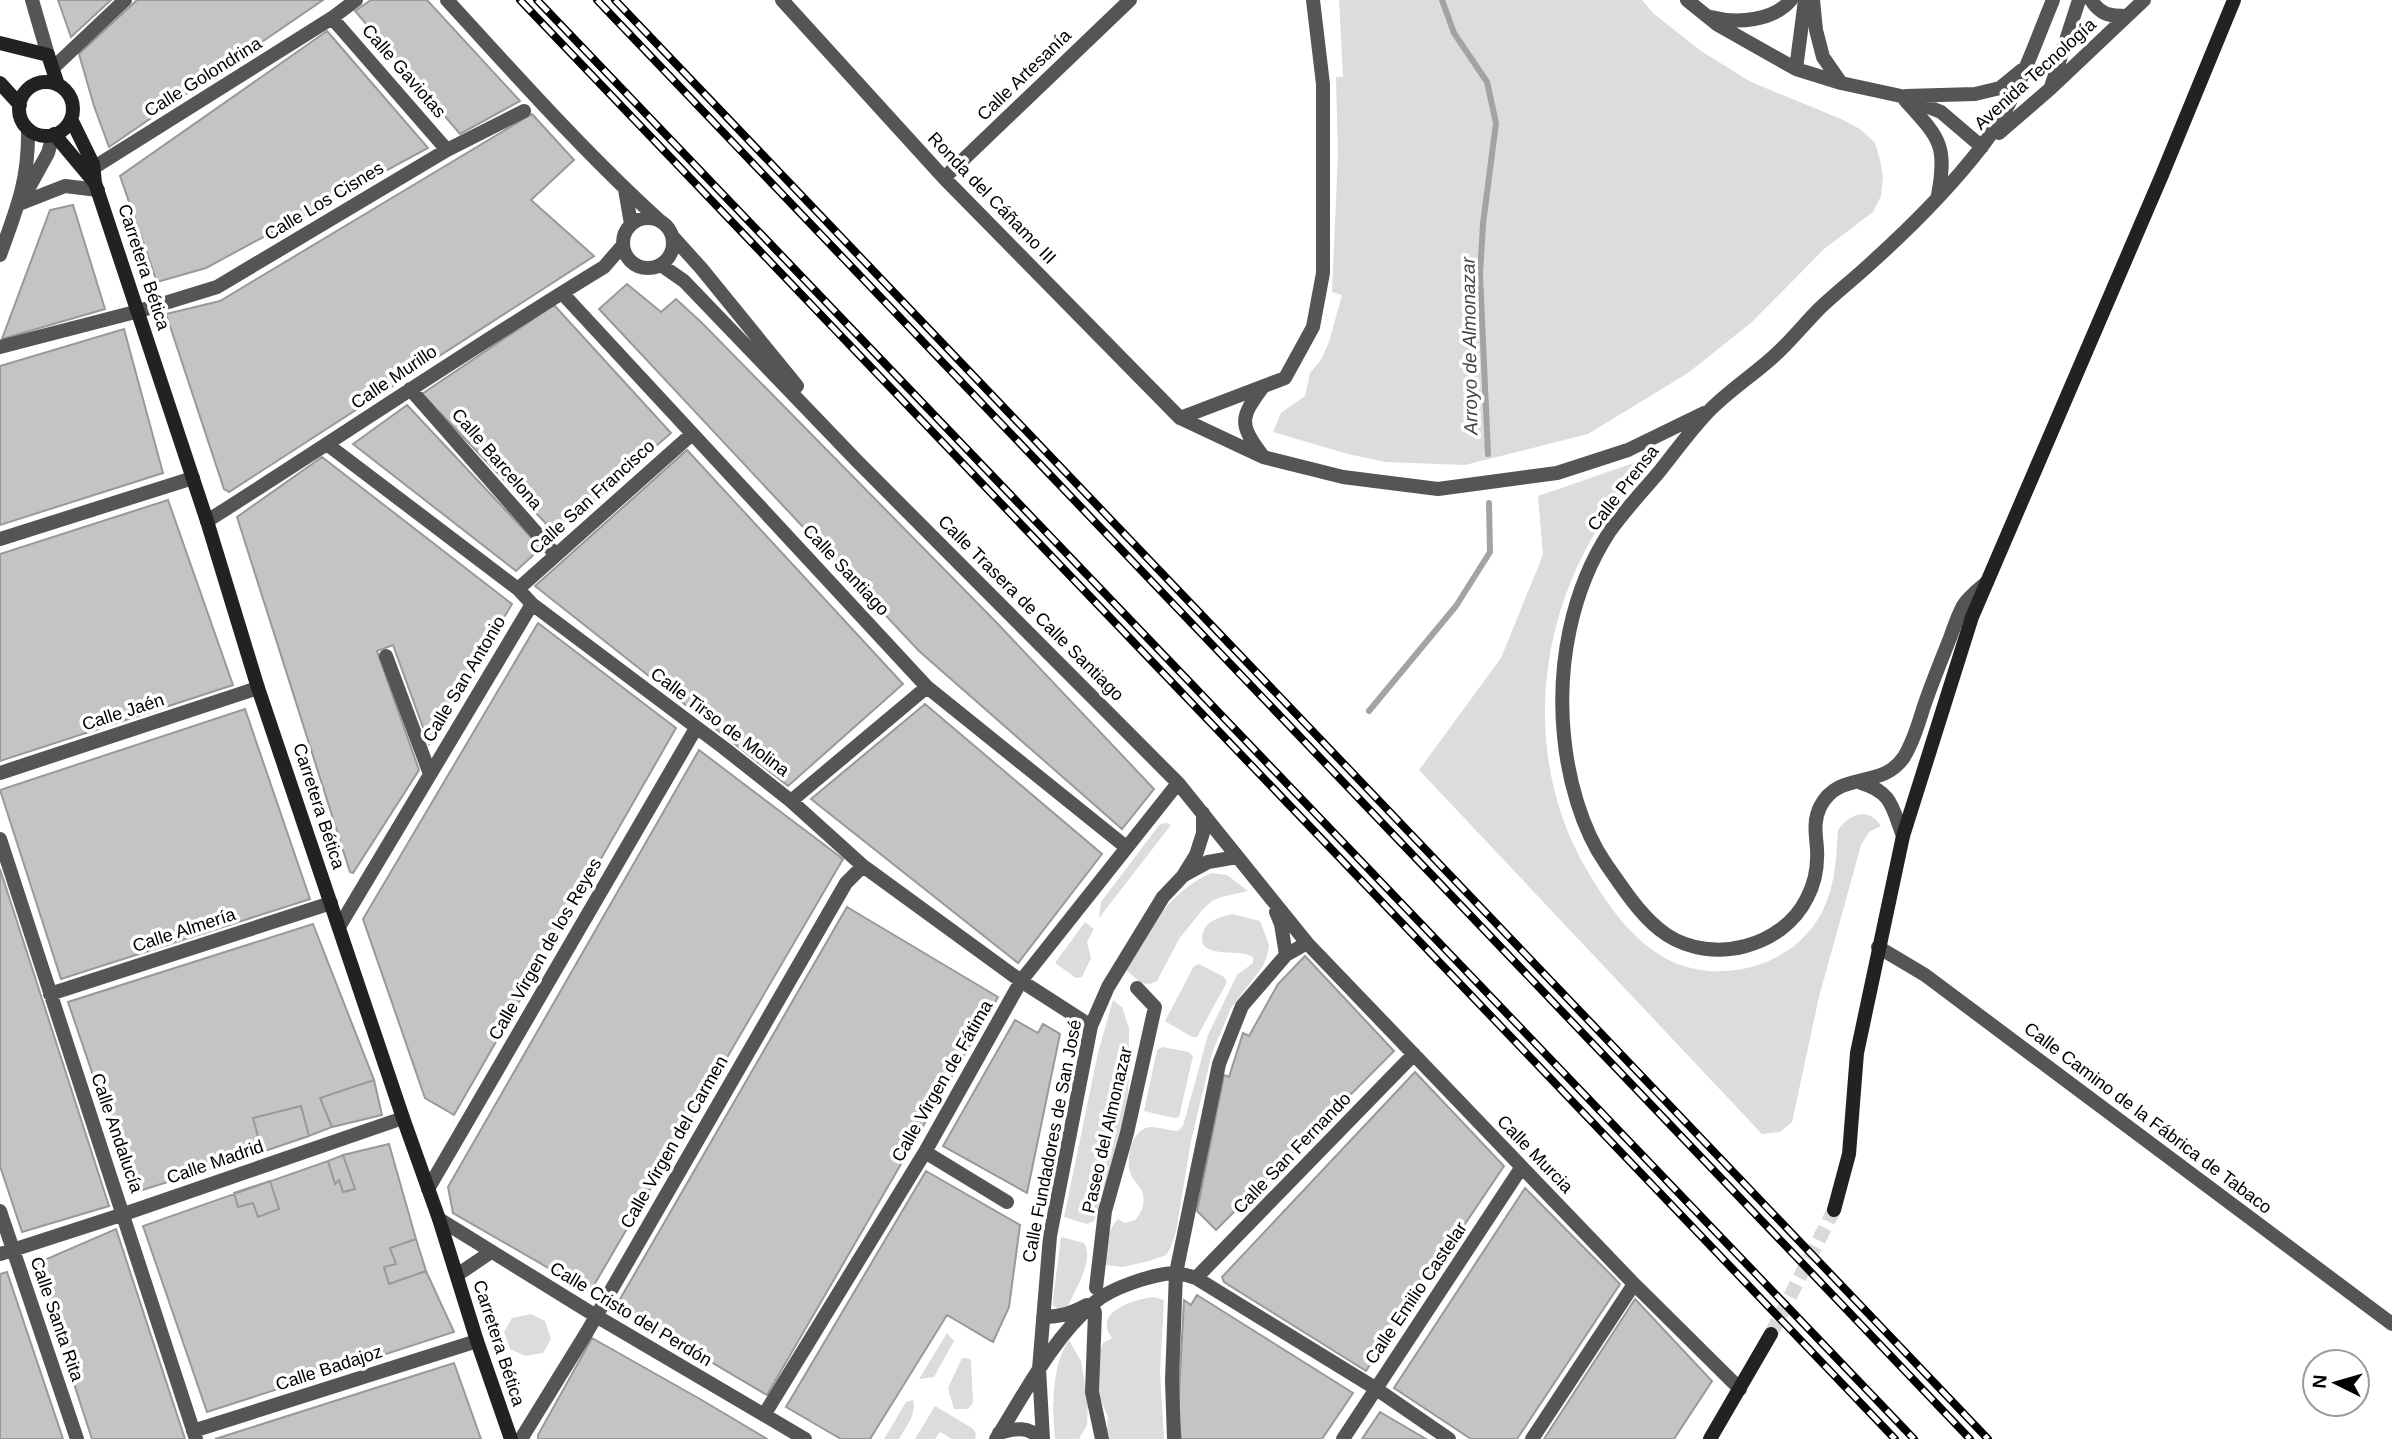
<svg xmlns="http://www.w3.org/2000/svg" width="2392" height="1439" viewBox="0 0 2392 1439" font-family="Helvetica,sans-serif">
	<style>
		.green { fill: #dcdcdc }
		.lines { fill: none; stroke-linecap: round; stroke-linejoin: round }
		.stream { stroke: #a3a3a3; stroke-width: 6 }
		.building { fill: #c4c4c4; stroke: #999; stroke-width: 2 }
		.secondary-tunnel { stroke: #d9d9d9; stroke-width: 14; stroke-dasharray: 14 7; stroke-linecap: butt }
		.street { stroke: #555; stroke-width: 14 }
		.secondary { stroke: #222; stroke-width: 14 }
		.rail-casing { stroke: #000; stroke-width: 8 }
		.rail { stroke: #fff; stroke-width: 5; stroke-dasharray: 16; stroke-linecap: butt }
		.labels { text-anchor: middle; stroke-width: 7; stroke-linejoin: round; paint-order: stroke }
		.street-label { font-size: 18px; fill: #000; stroke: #fff }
		.water-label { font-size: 19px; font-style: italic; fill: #444; stroke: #fff }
	</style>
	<rect width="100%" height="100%" fill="#fff"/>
	<path class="green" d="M1339,0H1642L1653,13L1701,51L1751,82L1841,119L1860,129L1875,143L1880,160L1883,177L1881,196L1873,212L1824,249L1752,322L1688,373L1588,434L1465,465L1385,462L1348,454L1273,432L1281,413L1305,396L1310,373L1321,360L1329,342L1342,295L1332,292L1338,154L1336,77H1343Z
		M1657,455C1639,474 1621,494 1606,516C1535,620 1522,762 1588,872C1607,904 1631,939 1665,958C1721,989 1803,964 1826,903C1836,879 1836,856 1838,830C1850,813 1869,807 1881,826L1869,832L1861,845L1819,997L1792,1122L1780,1132L1762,1134L1419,770L1501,658L1543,555L1538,496Z
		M1167,823L1171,825L1099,918L1101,902L1160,824Z
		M1212,873L1227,875L1248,891L1221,897L1212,901L1203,909L1179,939L1157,981L1150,984L1141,983L1126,970C1142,935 1174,887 1212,873Z
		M1232,914L1260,921L1269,945L1267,956L1263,966L1231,1008L1212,1053L1191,1141L1176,1232L1170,1249L1166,1255L1149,1261L1123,1267L1106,1265L1103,1260C1105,1245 1107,1231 1118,1219L1125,1223L1135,1220C1141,1213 1145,1205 1143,1195C1142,1186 1132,1181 1130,1172C1126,1158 1132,1127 1151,1127C1160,1127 1169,1131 1178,1131L1183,1126L1208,1035L1237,975L1253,963V957C1240,947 1192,962 1204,930C1209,919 1222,917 1232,914Z
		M1085,922L1094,929L1087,942L1091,958L1082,977L1076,978L1055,963Z
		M1199,964L1224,977L1227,982L1197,1037H1192L1165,1021L1194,966Z
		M1113,1000L1122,1007L1129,1028V1077L1127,1103L1115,1155L1094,1221L1087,1224L1064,1217L1098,1053Z
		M1162,1047L1189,1052L1193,1056L1179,1117L1174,1118L1144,1111L1157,1050Z
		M1061,1237L1084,1243C1095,1259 1075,1290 1068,1306L1058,1309L1053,1305V1299Z
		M1154,1297L1164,1300L1160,1372L1164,1439H1110L1107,1430L1108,1417L1099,1395L1100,1351L1103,1343L1112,1338C1092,1312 1134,1299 1154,1297Z
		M531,1314L545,1321L551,1339L543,1353L525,1356L510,1349L504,1332L512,1318Z
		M947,1333L954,1341L934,1377L919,1379Z
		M1069,1340L1081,1361L1088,1403L1087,1425L1079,1439H1055C1052,1409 1051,1366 1069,1340Z
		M962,1358H967L971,1360L973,1403L968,1409H954L948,1388Z
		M913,1400C917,1414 906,1427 899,1439H884L906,1402Z
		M935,1406L972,1428L976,1433L975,1439H952L940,1432L935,1439H915Z"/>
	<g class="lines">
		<path class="stream" d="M1442,0L1454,33L1487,82L1496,123L1483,224L1480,275L1488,454
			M1369,711L1456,606L1490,552L1489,503"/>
	</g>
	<path class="building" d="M58,0H111L71,37Z
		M137,0H323L109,147L94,106L79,54Z
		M371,0H427L520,101L460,134L355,11Z
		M327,31L428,148L206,268L157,282L120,176Z
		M532,114L574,160L531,200L594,256L229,492L224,489L166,314L220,301Z
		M73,205L105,309L2,339L50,210Z
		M627,284L661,312L676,299L701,322L997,623L1154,789L1122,829L919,651L599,309Z
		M554,305L671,433L556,534L422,394Z
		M124,329L163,473L0,525V366Z
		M407,405L541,548L516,571L353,444Z
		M687,450L903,684L788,786L535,586Z
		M322,457L512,604L429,744L393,645L377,651L419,770L353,873L350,872L237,517Z
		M168,500L233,685L0,761V554Z
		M538,623L676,728L454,1115L425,1098L363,919Z
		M925,704L1102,854L1018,963L811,799Z
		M245,709L310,899L61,979L0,790Z
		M699,750L843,859L590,1292L453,1213L448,1187Z
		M0,869L109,1206L22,1232L0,1166Z
		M847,907L998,997L767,1395L616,1306Z
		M313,924L374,1080L320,1098L332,1127L309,1136L301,1106L253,1118L262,1152L133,1193L68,1002Z
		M1305,956L1394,1051L1216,1230L1197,1211L1224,1075L1229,1077L1243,1033L1249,1036L1278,984Z
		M1015,1020L1038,1033L1043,1024L1060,1034L1027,1193L943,1146Z
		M1415,1072L1504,1166L1366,1371L1224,1282L1222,1277Z
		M374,1080L382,1115L332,1127L320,1098Z
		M301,1106L309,1136L262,1152L253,1118Z
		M389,1144L416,1239L390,1248L396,1264L384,1267L389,1284L426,1271L454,1332L207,1412L143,1226L328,1161L335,1184L339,1180L343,1192L355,1189L343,1155Z
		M343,1155L355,1189L343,1192L339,1180L335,1184L328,1161Z
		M926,1171L1020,1225L1009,1307L993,1342L947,1315L870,1439H841L786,1407Z
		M270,1181L279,1209L258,1217L253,1203L238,1207L234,1193Z
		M1525,1188L1620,1284L1517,1439H1471L1394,1388Z
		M116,1229L185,1439H92L35,1264Z
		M416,1239L426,1271L389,1284L384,1267L396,1264L390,1248Z
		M7,1272L63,1439H0V1274Z
		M1197,1295L1353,1393L1322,1439H1181L1178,1412L1184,1300L1191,1305Z
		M1635,1299L1712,1381L1674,1439H1544Z
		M592,1338L700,1399L767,1439H538V1435Z
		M454,1363L481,1439H215Z
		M1380,1412L1426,1439H1362Z"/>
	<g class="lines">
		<path class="secondary-tunnel" d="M1771,1334L1834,1210"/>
		<path class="street" d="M32,0L48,55
			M447,0C516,75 584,152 660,221
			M782,0L944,178L1180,418L1285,378L1313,327L1323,273V84L1313,0
			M1687,0L1718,25L1796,69L1841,83L1901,96L1941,112L1982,147
			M1813,0L1816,30L1823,57L1841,83
			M2091,0C2101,15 2109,16 2127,16
			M1711,17C1737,24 1773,21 1791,0
			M332,18L447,150
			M53,68L125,0
			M1796,69L1805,0
			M2051,87L2079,0
			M1906,96L1975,94L2000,88L2022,70
			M1905,100C1938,137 1948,143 1938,195
			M1999,133L2051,88L2144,0
			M93,168L332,18L356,0
			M944,178L1130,0
			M625,189L631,224
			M27,191L48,153L53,135
			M19,204L65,186L98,190
			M623 243a25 25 0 1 1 50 0a25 25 0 1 1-50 0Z
			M673,237L701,268L797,386
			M0,255C17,208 29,180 28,129
			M661,265L684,281L857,461L1178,783L1307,943L1634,1284L1740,1389
			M562,293L927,687L1126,847
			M0,347L139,311L217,287L447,150L524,111
			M410,389L555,554
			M1180,418L1263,457L1343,477L1438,489L1557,473L1628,450L1704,413
			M328,445L518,589L532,604L724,748L791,801L863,866L1021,981L1091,1026
			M1262,455C1239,424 1240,418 1262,388
			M207,521C340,437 469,349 604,267L623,245
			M0,539L193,478
			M1987,582C1979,589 1968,597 1963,606C1958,615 1954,627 1950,638C1941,661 1931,685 1923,709C1918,726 1913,742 1904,757C1881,791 1839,769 1820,807C1813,821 1816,835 1817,849C1818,866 1815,883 1807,898C1783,947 1713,965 1667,935C1642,919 1623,888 1606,864C1581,828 1568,778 1564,736C1557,666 1571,590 1610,531C1625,510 1643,491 1659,472C1675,452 1690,431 1708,412C1727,392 1752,376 1773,357C1790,342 1804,324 1820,308C1837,292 1855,278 1871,263C1911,227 1950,188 1983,145C2015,104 2033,48 2053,0
			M518,589L692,434
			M386,656L430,774
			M0,773L258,688
			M1861,783C1892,792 1892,807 1903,836
			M791,801L927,687
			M0,839L196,1439
			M1184,875L1208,862L1237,857
			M1276,912L1281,924L1286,955
			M339,927L532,604
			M1878,947L1925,975L2392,1324
			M50,994L331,903
			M925,1152L1007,1202
			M428,1189L696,728
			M0,1211L77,1439
			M439,1219L596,1316L805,1439
			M0,1254L124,1214L403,1118
			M457,1275L491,1252
			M1196,1278L1414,1054
			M1096,1288L1105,1211L1127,1133L1155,1007L1137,988
			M1095,1312L1092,1392L1102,1439
			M1043,1317C1060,1317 1072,1313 1087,1305
			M764,1415L925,1152L1021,981L1178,783
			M193,1431L477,1341
			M999,1433C1016,1428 1028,1426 1041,1439
			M521,1439L587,1332L846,883L863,866
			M996,1439C1025,1393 1052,1339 1094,1303C1110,1288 1153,1274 1175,1273C1181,1273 1189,1276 1196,1278L1375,1388L1449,1439
			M1043,1439L1039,1369L1050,1236L1091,1026L1108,987L1163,897L1183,876L1196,855L1203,833V813
			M1174,1439L1172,1380L1176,1273L1219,1064L1242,1006L1286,955L1307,943
			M1343,1439L1521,1168
			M1532,1439L1634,1284"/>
		<path class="secondary" d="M0,43L48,55L58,85
			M19 109a27 27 0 1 1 54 0a27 27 0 1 1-54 0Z
			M0,83L20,105
			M71,119L93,164L95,183L207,521L258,688L403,1118L439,1219L477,1341L511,1439
			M54,134L95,183
			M1834,1210L1849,1154L1857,1053L1903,836L1972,617L2162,175L2234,0
			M1710,1439L1771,1334"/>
		<defs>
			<path id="rail" d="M520,0L1895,1439
				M537,0L1914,1439
				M597,0L1970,1439
				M615,0L1988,1439"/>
		</defs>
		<use href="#rail" class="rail-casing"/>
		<use href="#rail" class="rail"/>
	</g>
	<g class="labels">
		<g class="street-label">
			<text transform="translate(404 71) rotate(49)" y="6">Calle Gaviotas</text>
			<text transform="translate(2035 74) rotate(-42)" y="6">Avenida Tecnología</text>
			<text transform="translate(1024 75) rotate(-44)" y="6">Calle Artesanía</text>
			<text transform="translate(203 77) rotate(-32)" y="6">Calle Golondrina</text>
			<text transform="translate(992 198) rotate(46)" y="6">Ronda del Cáñamo III</text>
			<text transform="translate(324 201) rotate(-31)" y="6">Calle Los Cisnes</text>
			<text transform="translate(144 267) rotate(72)" y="6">Carretera Bética</text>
			<text transform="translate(394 377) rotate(-34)" y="6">Calle Murillo</text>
			<text transform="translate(497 459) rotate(49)" y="6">Calle Barcelona</text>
			<text transform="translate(1623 488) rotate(-52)" y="6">Calle Prensa</text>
			<text transform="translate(592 497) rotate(-42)" y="6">Calle San Francisco</text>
			<text transform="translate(846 570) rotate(47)" y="6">Calle Santiago</text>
			<text transform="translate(1031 608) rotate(45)" y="6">Calle Trasera de Calle Santiago</text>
			<text transform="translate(464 679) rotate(-59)" y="6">Calle San Antonio</text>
			<text transform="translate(123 712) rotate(-18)" y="6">Calle Jaén</text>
			<text transform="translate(720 722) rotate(37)" y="6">Calle Tirso de Molina</text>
			<text transform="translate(319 806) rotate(72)" y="6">Carretera Bética</text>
			<text transform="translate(184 930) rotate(-18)" y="6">Calle Almería</text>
			<text transform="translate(545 949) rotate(-60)" y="6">Calle Virgen de los Reyes</text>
			<text transform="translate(942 1081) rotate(-60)" y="6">Calle Virgen de Fátima</text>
			<text transform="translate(2148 1118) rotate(37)" y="6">Calle Camino de la Fábrica de Tabaco</text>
			<text transform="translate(1107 1130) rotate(-77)" y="6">Paseo del Almonazar</text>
			<text transform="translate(117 1133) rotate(71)" y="6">Calle Andalucía</text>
			<text transform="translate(1052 1141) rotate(-79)" y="6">Calle Fundadores de San José</text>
			<text transform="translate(674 1142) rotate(-60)" y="6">Calle Virgen del Carmen</text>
			<text transform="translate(1292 1153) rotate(-46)" y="6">Calle San Fernando</text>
			<text transform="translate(1535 1154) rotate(46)" y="6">Calle Murcia</text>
			<text transform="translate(215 1162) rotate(-19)" y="6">Calle Madrid</text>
			<text transform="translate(1416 1293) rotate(-56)" y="6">Calle Emilio Castelar</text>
			<text transform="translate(631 1314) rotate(31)" y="6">Calle Cristo del Perdón</text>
			<text transform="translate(57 1319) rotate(71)" y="6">Calle Santa Rita</text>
			<text transform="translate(499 1343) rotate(72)" y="6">Carretera Bética</text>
			<text transform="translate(329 1368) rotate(-18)" y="6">Calle Badajoz</text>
		</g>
		<g class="water-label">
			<text transform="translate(1469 346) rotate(-91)" y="7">Arroyo de Almonazar</text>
		</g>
	</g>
	<g transform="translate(2336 1383) rotate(275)"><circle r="33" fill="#ffffff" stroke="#999999" stroke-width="2"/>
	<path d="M0-5L12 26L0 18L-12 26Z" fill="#000000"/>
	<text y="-10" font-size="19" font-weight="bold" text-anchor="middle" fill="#000000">N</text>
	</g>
</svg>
